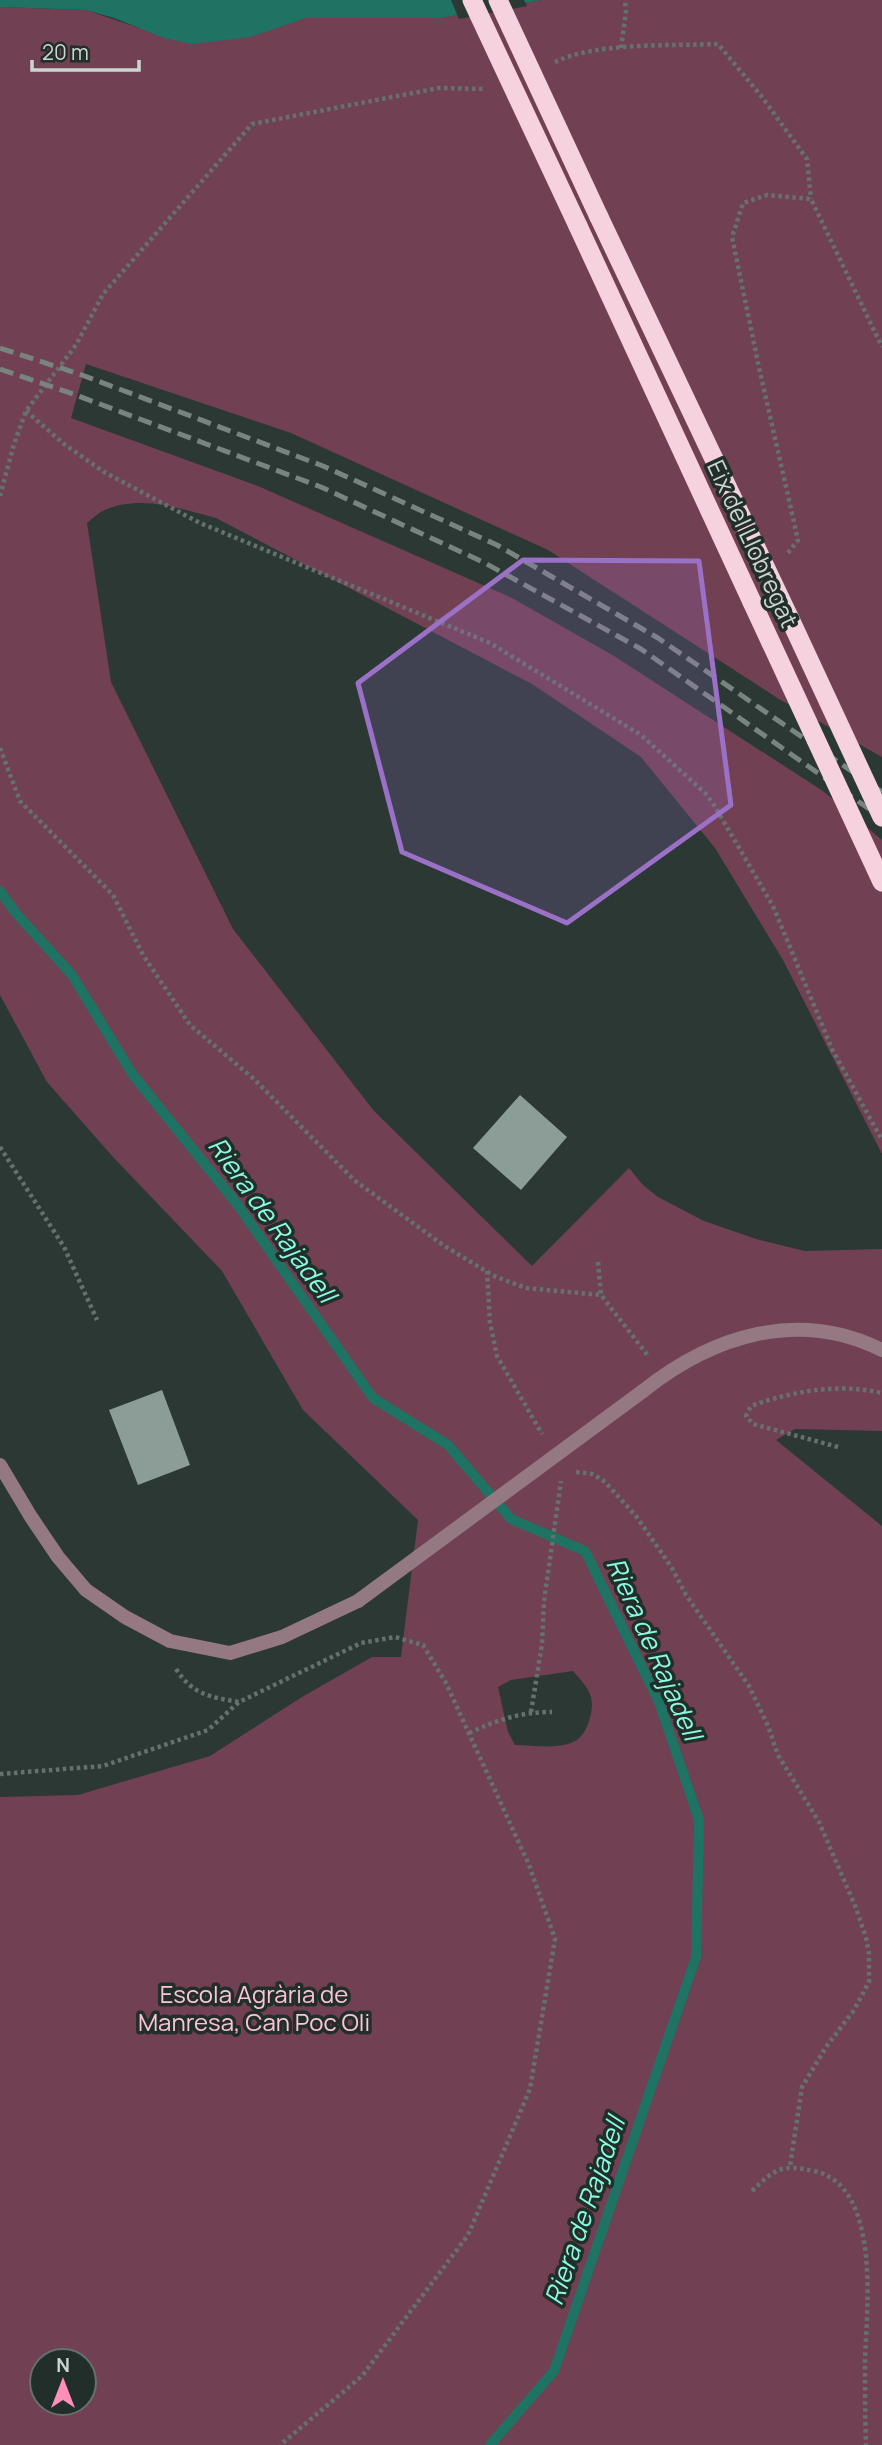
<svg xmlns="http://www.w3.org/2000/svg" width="882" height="2445" viewBox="0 0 882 2445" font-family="Manrope,sans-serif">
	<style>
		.green { fill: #714052; fill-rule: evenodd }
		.water { fill: #1e7363 }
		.pier { fill: #2b3834 }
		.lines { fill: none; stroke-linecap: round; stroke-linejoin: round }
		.stream { stroke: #1e7363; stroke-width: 10 }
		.building { fill: #8c9c97 }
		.path { stroke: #66716e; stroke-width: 4.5; stroke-dasharray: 3.5 3.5; stroke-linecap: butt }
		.tertiary { stroke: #957982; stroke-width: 14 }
		.trunk { stroke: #f6d2de; stroke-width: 19 }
		.rail { stroke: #798480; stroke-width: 5; stroke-dasharray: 14 7; stroke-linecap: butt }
		.tertiary-bridge { stroke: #957982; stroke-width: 14 }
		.trunk-bridge { stroke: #f6d2de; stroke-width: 19 }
		.marked { fill: #9b70c7; fill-opacity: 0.2; stroke: #9b70c7; stroke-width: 5; stroke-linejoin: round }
		.labels { text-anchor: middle; stroke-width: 7; stroke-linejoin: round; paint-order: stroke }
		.street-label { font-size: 24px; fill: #ccd5d2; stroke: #212e2a }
		.park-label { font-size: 24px; fill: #fcc4d7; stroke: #212e2a }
		.water-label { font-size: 26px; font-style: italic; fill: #88fce1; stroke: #212e2a }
	</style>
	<rect width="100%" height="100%" fill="#2b3834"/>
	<path class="green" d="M542,0H882V757L779,699L548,550L291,433L86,364L71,418L258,486L512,598L614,656L823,791L882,840V1154L783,960L715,848L641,757L532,684L216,518C182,509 140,494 105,510C99,512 92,519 87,523L111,682L233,929L374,1111L532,1266L629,1168L643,1185L658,1197L704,1221L756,1239L805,1251L882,1249V1431L795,1429L776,1440L882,1526V2445H0V1797L78,1795L210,1756L302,1697L372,1657H401L418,1520L303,1410L222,1271L113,1157L47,1082L0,995V7L86,10L139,28L278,27L306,18H441ZM573,1671C590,1690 597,1698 588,1724C586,1730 581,1738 575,1741C559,1750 532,1745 515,1745L508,1732L498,1687L511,1680ZM42,2361H84V2403H42Z"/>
	<path class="water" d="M0,0H542L441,18H306L250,37L192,44L164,38L114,18L86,10L0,7Z"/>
	<path class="pier" d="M451,0H524L527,6L459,19Z"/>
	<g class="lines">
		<path class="stream" d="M0,891L15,912L72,975L133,1075L237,1204L373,1398L448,1445L511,1519L585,1551L659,1702L699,1820L696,1957L554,2371L490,2445"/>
	</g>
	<path class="building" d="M520,1095L567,1137L521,1190L473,1148Z
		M162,1390L190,1465L138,1485L109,1410Z"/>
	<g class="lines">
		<path class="path" d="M621,48L626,12L625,0
			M555,62C596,42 671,46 718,44L762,97L807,159L811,199
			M26,411L64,444L104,472L200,523L490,643L641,735L705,793L714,805L773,906L832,1049L882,1140
			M0,496L14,444L26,411L76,345L103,294L252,124L439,88L485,89
			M788,553L798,540L758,363L732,237L743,203L767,195L811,199L882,347
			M0,748L20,801L113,895L143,955L190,1025L254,1079L354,1180L443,1245L494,1276L526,1288L601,1295
			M0,1147L64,1247L97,1320
			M598,1262L601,1295L649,1357
			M487,1271L490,1323L497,1356L542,1434
			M838,1447L753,1424L746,1416L751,1406C793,1391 838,1383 882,1393
			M576,1472L593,1474L605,1482L636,1516L672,1568L686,1595L749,1686L768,1726L778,1755L819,1822L856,1908L866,1938L869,1953V1982L854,2010L826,2047L802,2087L790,2166
			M176,1669C193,1695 210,1697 239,1702
			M531,1712L542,1644L544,1601L561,1481
			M469,1733C497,1720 520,1712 552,1712
			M0,1774L103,1766L208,1730L239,1702L361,1643L395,1637L423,1645L446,1683L529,1865L555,1939L530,2089L468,2235L362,2376L280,2445
			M752,2191C776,2168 781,2164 814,2171C881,2185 867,2308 865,2359C865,2387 865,2416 866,2445"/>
		<path class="tertiary" d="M643,1391C712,1336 798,1308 882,1350
			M0,1465L31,1517L58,1557L86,1590L125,1617L170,1641L230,1653L282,1637L358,1601"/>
		<path class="trunk" d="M599,217L790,619
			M578,226L752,602"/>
		<path class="rail" d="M0,348L82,375L323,466L497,545L658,638L882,792
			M0,369L73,394L321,487L485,563L641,649L882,818"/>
		<path class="tertiary-bridge" d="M358,1601L643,1391"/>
		<path class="trunk-bridge" d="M472,0L578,226
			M498,0L599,217
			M752,602L882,882
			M790,619L882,817"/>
	</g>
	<path class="marked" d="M523,560L699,561L731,805L567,923L402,852L358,683Z"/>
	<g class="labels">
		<g class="street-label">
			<text transform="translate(752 544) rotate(65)" y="8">Eix del Llobregat</text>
		</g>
		<g class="park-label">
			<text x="254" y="2003">Escola Agrària de<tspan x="254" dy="28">Manresa, Can Poc Oli</tspan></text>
		</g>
		<g class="water-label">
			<text transform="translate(272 1220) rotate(54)" y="9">Riera de Rajadell</text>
			<text transform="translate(654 1649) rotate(66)" y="9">Riera de Rajadell</text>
			<text transform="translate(585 2211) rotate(-71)" y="9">Riera de Rajadell</text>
		</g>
	</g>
	<g transform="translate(63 2382)"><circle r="33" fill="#212e2a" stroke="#65716d" stroke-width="2"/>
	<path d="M0-5L12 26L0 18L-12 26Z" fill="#ff8eba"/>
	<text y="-10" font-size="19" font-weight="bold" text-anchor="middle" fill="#ccd5d2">N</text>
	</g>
	<path d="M32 60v10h107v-10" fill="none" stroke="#ccd5d2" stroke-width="3.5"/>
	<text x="42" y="60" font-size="21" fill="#ccd5d2" stroke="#212e2a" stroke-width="5" paint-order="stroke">20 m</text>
</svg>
